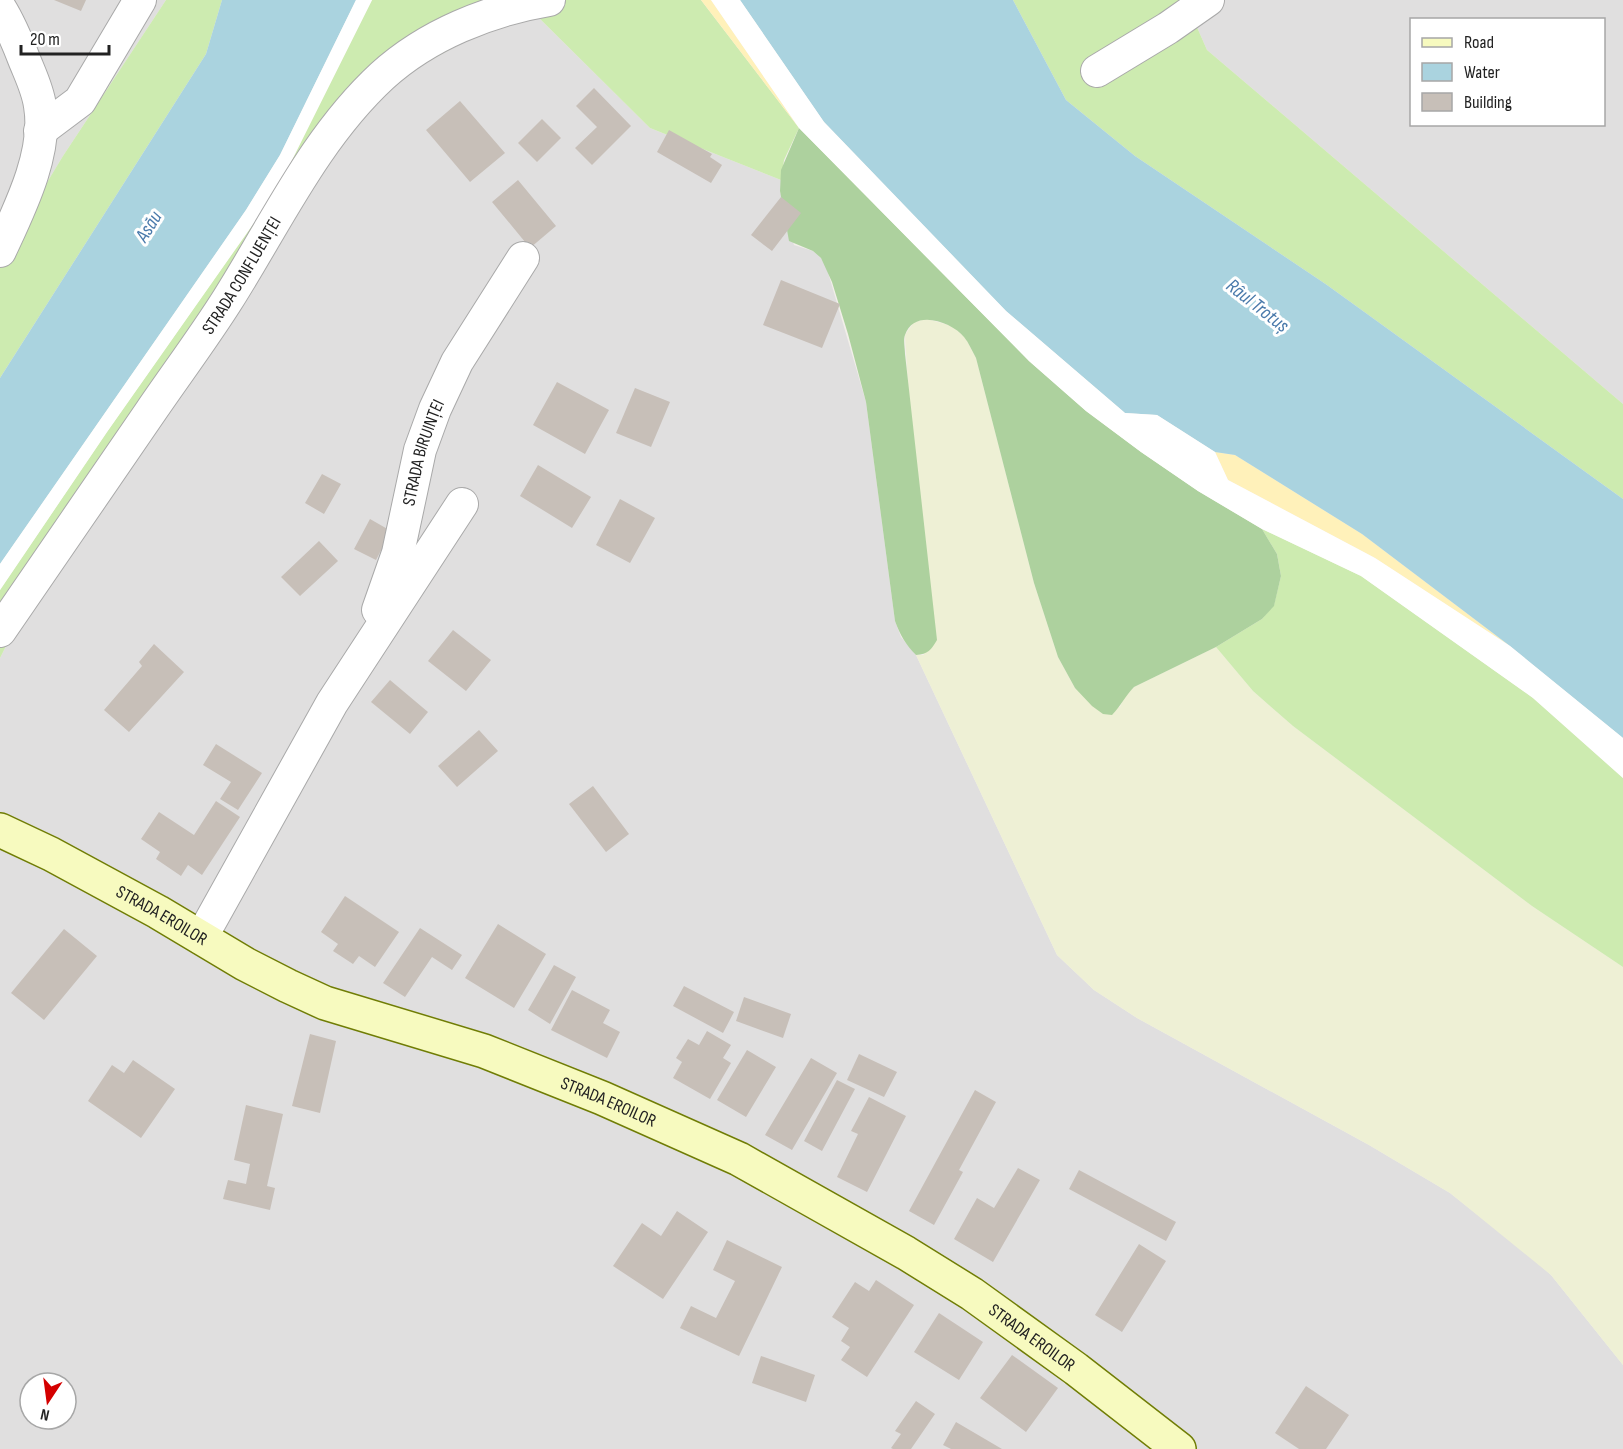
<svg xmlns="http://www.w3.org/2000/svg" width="1623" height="1449" viewBox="0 0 1623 1449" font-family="'Sofia Sans Condensed',sans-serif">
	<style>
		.residential { fill: #e0dfdf; fill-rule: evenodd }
		.farmland { fill: #eef0d5 }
		.grass { fill: #cdebb0 }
		.forest { fill: #add19e }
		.sand { fill: #fff1ba }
		.water { fill: #aad3df }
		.pier { fill: #fff }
		.building { fill: #c7bfb8 }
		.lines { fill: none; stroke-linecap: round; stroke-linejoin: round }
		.minor-casing { stroke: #a9a9a9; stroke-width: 34 }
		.secondary-casing { stroke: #707d05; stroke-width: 36 }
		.minor { stroke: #fff; stroke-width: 32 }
		.secondary { stroke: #f7fabf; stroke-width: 33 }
		.labels { text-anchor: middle; stroke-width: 6; stroke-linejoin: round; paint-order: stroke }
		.street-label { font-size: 18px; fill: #222; stroke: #fff }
		.water-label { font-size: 20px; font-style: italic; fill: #4a7aab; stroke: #fff }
	</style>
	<rect width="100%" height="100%" fill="#f2efe9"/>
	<path class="residential" d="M0,0H166L63,156L0,260Z
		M1185,0H1623V404L1207,50ZM1412,20H1604V124H1412Z
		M534,13L650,128L781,180L780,191L794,245L813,251L821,258L827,269L866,402L895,621L901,637L916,655L1057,955L1094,990L1137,1018L1369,1145L1450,1193L1526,1253L1551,1275L1623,1365V1449H0V658L7,644L280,232L363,114L402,76L486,30ZM30,1383H66V1419H30Z"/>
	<path class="farmland" d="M927,319L952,326L965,337L976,358L1034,583L1058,657L1075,688L1120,707L1124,697L1134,687L1216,647L1253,691L1293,726L1532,906L1623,967V1365L1551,1275L1450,1193L1369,1145L1137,1018L1094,990L1057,955L916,655H924L905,335L914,322Z"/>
	<path class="grass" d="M166,0H222L206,54L0,378V260L63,156Z
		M372,0H701L799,128L784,160L781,180L650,128L534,13L485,30L402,76L363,114L330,157L7,644L0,658V590L107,432L256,220L289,166Z
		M1013,0H1185L1207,50L1623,404V499L1327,285L1135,156L1066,100Z
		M1262,529L1361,576L1533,698L1623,778V967L1532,906L1293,726L1253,691L1216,647L1262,619L1274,605L1281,576L1277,554Z"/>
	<path class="forest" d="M799,128L1029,361L1086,411L1141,452L1198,491L1262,529L1277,554L1281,576L1274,606L1262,619L1216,647L1134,687C1125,696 1121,706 1112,715L1103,714L1092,706L1075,688L1058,657L1034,583L976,358C972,351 969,343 964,337C952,322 914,308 905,335C903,340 905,348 905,354L937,640C931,650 928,654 916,655C906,645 900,635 895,621L866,402L848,334L832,282L821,258L813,251L789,241L780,191L781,170Z"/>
	<path class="sand" d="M701,0H711L799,128Z
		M1215,452L1235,455L1362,534L1510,646L1375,558L1228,480Z"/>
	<path class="water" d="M222,0H356L280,155L246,210L0,564V378L206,54Z
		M740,0H1013L1066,100L1135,156L1327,285L1623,499V738L1510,646L1362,534L1235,455L1215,452L1157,415L1125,413L1006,311L824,122Z"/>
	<path class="pier" d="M356,0H372L289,166L256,220L107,432L0,590V564L246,210L280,155Z
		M711,0H740L824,122L1006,311L1125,413L1157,415L1215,452L1228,480L1375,558L1510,646L1623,738V778L1533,698L1361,576L1262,529L1198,491L1141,452L1086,411L1029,361L799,128Z"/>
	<path class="building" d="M54,0H86L81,11Z
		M594,88L631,126L592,165L575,148L597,127L576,106Z
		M460,101L505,153L470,182L426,130Z
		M542,119L561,138L537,162L518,143Z
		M669,130L712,154L710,157L722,165L711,183L657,152Z
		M518,180L556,226L530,248L492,202Z
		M781,197L801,213L772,251L751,235Z
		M781,280L840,304L822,348L763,325Z
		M557,382L609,410L585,454L533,425Z
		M635,388L670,402L651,447L616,433Z
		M538,465L591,497L572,528L520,496Z
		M322,474L341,484L324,514L305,503Z
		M620,499L655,518L630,563L596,545Z
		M370,519L391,531L376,560L354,549Z
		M319,541L338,561L300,596L281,577Z
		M453,630L491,660L466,691L428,661Z
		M154,644L184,672L129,732L104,710L142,666L139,662Z
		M390,680L428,712L410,734L371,702Z
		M479,730L498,751L457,787L438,766Z
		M216,744L262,773L238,810L220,799L231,782L203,765Z
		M593,786L629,834L606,852L569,804Z
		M216,801L240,817L202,875L188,865L181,876L156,859L160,852L141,839L159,812L194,835Z
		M345,896L399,932L375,967L359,956L353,964L333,951L338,944L321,932Z
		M498,924L546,954L514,1008L465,978Z
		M420,928L462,955L452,970L432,957L405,997L383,983Z
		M64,929L97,956L44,1020L11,993Z
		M554,965L576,977L550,1024L528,1010Z
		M684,986L734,1012L723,1033L673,1006Z
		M572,990L610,1010L603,1023L620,1032L607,1058L551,1030Z
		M744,997L791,1014L783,1038L736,1021Z
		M707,1031L731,1045L723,1058L731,1063L710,1099L673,1078L682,1062L676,1058L688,1039L699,1045Z
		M310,1034L336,1041L320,1113L292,1106Z
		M747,1050L776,1067L746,1117L717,1100Z
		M859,1054L897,1072L884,1097L847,1080Z
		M811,1058L837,1073L792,1150L765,1135Z
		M133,1060L175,1089L141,1138L88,1101L112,1065L124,1073Z
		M837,1080L855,1089L822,1151L804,1141Z
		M975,1090L996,1102L959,1170L963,1172L934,1225L909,1211Z
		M869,1097L906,1116L867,1192L837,1177L858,1134L851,1131Z
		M246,1105L283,1114L267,1186L275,1188L270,1210L223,1199L228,1180L246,1184L250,1164L234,1160Z
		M1018,1168L1040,1180L993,1262L954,1239L977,1198L994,1208Z
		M1079,1170L1176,1222L1166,1241L1069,1189Z
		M677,1211L708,1232L663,1299L613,1266L642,1223L661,1236Z
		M727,1240L782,1267L739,1356L680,1328L691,1306L716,1318L735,1281L713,1270Z
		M1139,1244L1166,1261L1122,1332L1095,1315Z
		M876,1280L914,1305L867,1377L841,1360L850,1347L841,1341L849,1328L832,1317L855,1282L869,1291Z
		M939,1313L983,1342L959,1380L914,1352Z
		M1012,1355L1058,1388L1026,1432L980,1398Z
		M761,1356L815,1375L806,1402L752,1383Z
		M1306,1386L1349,1415L1326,1449H1299L1275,1433Z
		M916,1401L935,1414L911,1449H893L891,1448L901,1434L895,1431Z
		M956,1422L1002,1449H951L943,1445Z"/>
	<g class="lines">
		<defs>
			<g id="minor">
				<path d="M0,8C10,24 17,41 24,59C30,74 38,90 40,106C48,153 19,210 0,251"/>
				<path d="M1097,71L1168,28L1208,0"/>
				<path d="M40,131L80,101L140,0"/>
				<path id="s1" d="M378,610L398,553L420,450L435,409L457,362L523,258"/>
				<path id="s2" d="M0,631C50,558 101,484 151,411C177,373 204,337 228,299C276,223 315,138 382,76C427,35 489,10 549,0"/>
				<path d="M201,938L332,703L462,504"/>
			</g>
			<g id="secondary">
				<path id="s3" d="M0,830L51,854L158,912L245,964L288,986L325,1003L484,1051L602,1098L739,1159L906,1253L972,1294L1076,1369L1179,1449"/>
			</g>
		</defs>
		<use href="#minor" class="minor-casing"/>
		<use href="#secondary" class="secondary-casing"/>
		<use href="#minor" class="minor"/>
		<use href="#secondary" class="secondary"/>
	</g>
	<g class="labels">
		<g class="street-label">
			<text dy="6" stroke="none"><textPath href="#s2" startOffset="430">STRADA CONFLUENȚEI</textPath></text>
			<text dy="6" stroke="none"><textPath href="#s1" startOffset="164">STRADA BIRUINȚEI</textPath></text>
			<text dy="6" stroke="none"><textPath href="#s3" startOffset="183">STRADA EROILOR</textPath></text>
			<text dy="6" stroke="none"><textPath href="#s3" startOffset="669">STRADA EROILOR</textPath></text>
			<text dy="6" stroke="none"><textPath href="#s3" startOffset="1155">STRADA EROILOR</textPath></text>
		</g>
		<g class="water-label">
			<text transform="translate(148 226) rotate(-58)" y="7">Asău</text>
			<text transform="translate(1258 305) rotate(38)" y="7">Râul Trotuș</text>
		</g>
	</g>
	<rect x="1410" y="18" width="195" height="108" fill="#ffffff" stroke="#a7a7a7" stroke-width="1.5"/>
	<rect x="1422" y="38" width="30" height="9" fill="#f7fabf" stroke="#a7a7a7" stroke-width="1.5"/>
	<text x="1464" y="48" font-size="18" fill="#222222">Road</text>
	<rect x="1422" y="63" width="30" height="18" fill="#aad3df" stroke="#a7a7a7" stroke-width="1.5"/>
	<text x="1464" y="78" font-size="18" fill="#222222">Water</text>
	<rect x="1422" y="93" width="30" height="18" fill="#c7bfb8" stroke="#a7a7a7" stroke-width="1.5"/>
	<text x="1464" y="108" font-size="18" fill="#222222">Building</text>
	<g transform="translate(48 1401) rotate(193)"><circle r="28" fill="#ffffff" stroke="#a7a7a7" stroke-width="1.5"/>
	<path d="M0-4.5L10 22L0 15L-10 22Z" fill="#d40000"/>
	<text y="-9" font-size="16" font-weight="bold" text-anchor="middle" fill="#222222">N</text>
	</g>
	<path d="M21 45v9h88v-9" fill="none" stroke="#222222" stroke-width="3"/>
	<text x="30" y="45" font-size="18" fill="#222222" stroke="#ffffff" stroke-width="4.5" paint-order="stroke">20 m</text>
</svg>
